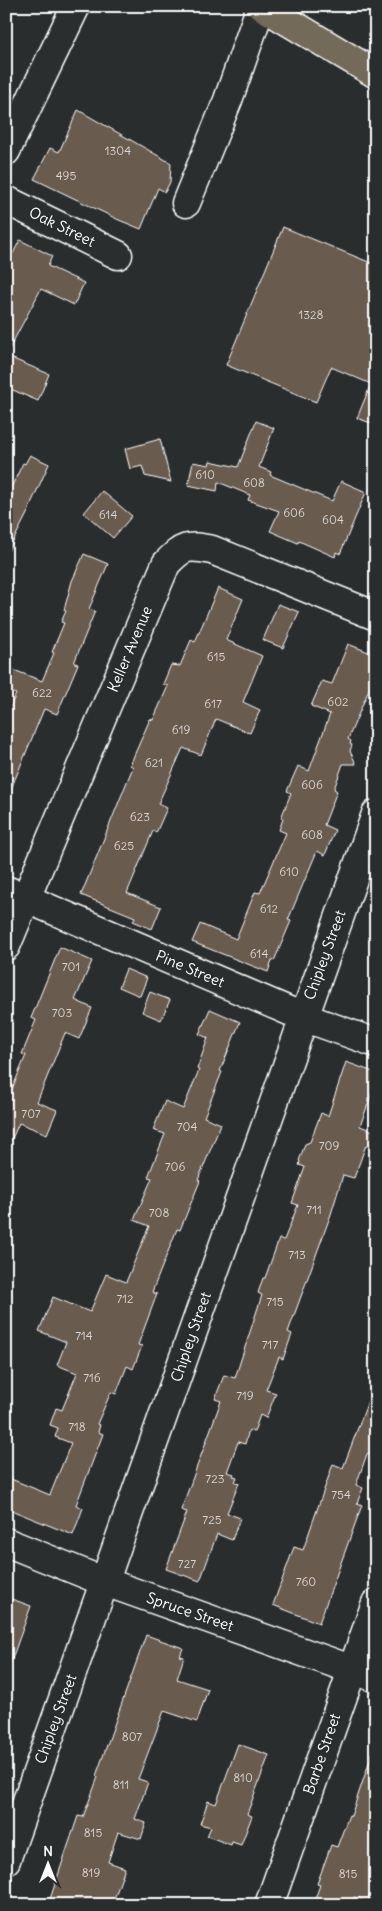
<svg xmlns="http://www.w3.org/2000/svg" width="382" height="1911" viewBox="0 0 382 1911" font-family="Delius,sans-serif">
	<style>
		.building { fill: #695c50; stroke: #fff }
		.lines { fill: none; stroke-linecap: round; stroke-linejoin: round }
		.minor-casing { stroke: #fff; stroke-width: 31 }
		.major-casing { stroke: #fff; stroke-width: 31 }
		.minor { stroke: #2a2d2e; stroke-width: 28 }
		.major { stroke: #736b5a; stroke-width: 28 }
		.labels { text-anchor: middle; stroke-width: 4; stroke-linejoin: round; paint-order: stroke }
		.number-label { font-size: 12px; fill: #dad6d3 }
		.street-label { font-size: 15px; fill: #fff; stroke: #2a2d2e }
	</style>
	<rect width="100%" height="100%" fill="#2a2d2e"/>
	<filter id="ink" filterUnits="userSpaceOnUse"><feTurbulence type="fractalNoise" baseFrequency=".02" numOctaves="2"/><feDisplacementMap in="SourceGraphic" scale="10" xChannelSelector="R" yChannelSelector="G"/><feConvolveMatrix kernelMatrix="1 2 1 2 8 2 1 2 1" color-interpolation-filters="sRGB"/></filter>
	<g filter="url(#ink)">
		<path class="building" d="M78,110L171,163L170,182L165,192L158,188L141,229L119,220L34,179L50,148L59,152Z
			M283,227L376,265V425L357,418L371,384L331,367L316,402L226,365Z
			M20,240L52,256L48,266L84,283L74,305L41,289L6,355V267Z
			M6,356L49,374L38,401L6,387Z
			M256,421L274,428L259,467L271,472L270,475L332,501L341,481L366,492L340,554L336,552L335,557L299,541L298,543L270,531L279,511L248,500L250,495L218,482L217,491L188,485L193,462L209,465L210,461L238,467Z
			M160,439L171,482L145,476L142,466L130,469L125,449Z
			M30,455L49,464L29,508H30L6,555V508L13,494L9,492L23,463L25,464Z
			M102,491L132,516L113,538L84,513Z
			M84,554L108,564L89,609L95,611L74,663L78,664L57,714L44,709L6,801V717L16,694L6,690V667L42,681L54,653L52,652L64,623L61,622L66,611L64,610L72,581Z
			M218,588L243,599L226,640L262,656L243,702L260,710L250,733L216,719L201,755L183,748L158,804L167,808L156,833L153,831L127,893L161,907L152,929L133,921L135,917L81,895L133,767L130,765L150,719L153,720L168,686L163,684L171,665L180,666L191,640L195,642Z
			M278,604L299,612L283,648L263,640Z
			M348,644L376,655V673L348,739L351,741L350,744L352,745L350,751L356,764H343L334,789L337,791L324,825L335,830L325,855L317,851L288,920L291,921L274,961L272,960L268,972L192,942L200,924L236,939L255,892L260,893L286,833L279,830L283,819L281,818L291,793L287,791L298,766L309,771L330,714L311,706L322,681L332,684Z
			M60,947L92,961L75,1000L92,1008L79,1039L65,1033L37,1102L57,1110L47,1134L19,1123L6,1152V1104L26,1055L22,1054L36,1020L31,1018L36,1006Z
			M126,969L147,978L140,996L119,987Z
			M150,992L170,1000L161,1020L142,1012Z
			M210,1009L240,1022L220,1071L222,1072L204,1117L221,1124L198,1180L200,1181L180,1230L177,1229L152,1292L157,1294L138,1345L142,1346L133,1369L127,1366L116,1394L111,1392L97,1424L100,1425L98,1432L103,1434L76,1505L83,1508L73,1535L6,1508V1477L50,1495L71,1443L55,1437L58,1428L50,1425L56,1408L62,1410L77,1373L57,1365L66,1342L39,1331L53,1297L90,1312L106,1274L126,1282L149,1226L134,1220L152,1178L148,1177L165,1134L153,1130L165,1101L183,1109L199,1070L197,1069L208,1038L199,1034Z
			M346,1062L376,1073V1082L360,1126L376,1132V1149L366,1145L354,1178L343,1175L331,1214L288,1332L292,1334L283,1359L279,1357L266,1390L276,1393L266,1418L260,1415L254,1432L249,1430L245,1444L238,1442L227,1472L234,1474L233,1476L237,1477L235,1482L239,1483L227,1513L240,1518L232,1540L217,1534L200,1581L166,1569L187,1512L181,1510L221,1401L215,1399L224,1375L235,1378L262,1295L258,1293L263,1278H265L279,1239L284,1240L298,1205L292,1203L305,1167L299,1165L300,1162L299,1161L305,1144L310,1142L321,1113L328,1116Z
			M374,1385L376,1386V1455L368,1453L367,1454L356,1485L363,1488L357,1503L362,1505L319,1623L273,1605L294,1547L303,1550L333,1464L343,1468Z
			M6,1597L31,1606L8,1670L6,1669Z
			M146,1635L183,1648L180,1656L184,1657L177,1679L208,1689L197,1722L164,1711L138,1779L148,1782L135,1819L146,1823L141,1839L118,1832L108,1862L125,1868L112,1905H48L78,1816L83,1817L98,1777L96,1776Z
			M238,1744L269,1755L247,1814L252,1816L241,1845L232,1842L231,1845L207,1836L211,1827L200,1824L208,1801L216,1804Z
			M373,1751L376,1752V1879L368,1902L354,1897L352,1905H313L320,1885L317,1884L331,1845L337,1847L349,1815L351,1816Z"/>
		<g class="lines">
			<defs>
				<path id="minor" d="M6,151L76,6
					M6,200L118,255
					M186,203L228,100L261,6
					M6,890L303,1017L376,1043
					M6,946L166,564C183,546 187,545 212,550L376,616
					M6,1542L105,1582L376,1678
					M6,1860L376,814
					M269,1905L376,1603"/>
				<path id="major" d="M262,6L376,74"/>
			</defs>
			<use href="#minor" class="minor-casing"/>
			<use href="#major" class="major-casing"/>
			<use href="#minor" class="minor"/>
			<use href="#major" class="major"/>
		</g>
	</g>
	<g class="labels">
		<g class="number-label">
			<text x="118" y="155">1304</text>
			<text x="66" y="180">495</text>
			<text x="311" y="319">1328</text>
			<text x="205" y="479">610</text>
			<text x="254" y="487">608</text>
			<text x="294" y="517">606</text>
			<text x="108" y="519">614</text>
			<text x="333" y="524">604</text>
			<text x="216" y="661">615</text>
			<text x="42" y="697">622</text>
			<text x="338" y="706">602</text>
			<text x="213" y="708">617</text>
			<text x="181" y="734">619</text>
			<text x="154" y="767">621</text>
			<text x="312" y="789">606</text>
			<text x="140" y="821">623</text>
			<text x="312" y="839">608</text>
			<text x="124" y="850">625</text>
			<text x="289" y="876">610</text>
			<text x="269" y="913">612</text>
			<text x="259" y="958">614</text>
			<text x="71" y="971">701</text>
			<text x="62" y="1017">703</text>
			<text x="31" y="1118">707</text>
			<text x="187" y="1131">704</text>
			<text x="329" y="1150">709</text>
			<text x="175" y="1171">706</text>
			<text x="314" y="1214">711</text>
			<text x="159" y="1217">708</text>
			<text x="297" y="1259">713</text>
			<text x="125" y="1303">712</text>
			<text x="275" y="1306">715</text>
			<text x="84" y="1340">714</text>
			<text x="270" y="1349">717</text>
			<text x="92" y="1382">716</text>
			<text x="245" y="1400">719</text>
			<text x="77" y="1431">718</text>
			<text x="215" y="1483">723</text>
			<text x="341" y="1499">754</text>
			<text x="212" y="1524">725</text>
			<text x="187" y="1568">727</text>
			<text x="306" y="1586">760</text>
			<text x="132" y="1741">807</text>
			<text x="243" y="1782">810</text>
			<text x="121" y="1789">811</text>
			<text x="93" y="1837">815</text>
			<text x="91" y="1877">819</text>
			<text x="348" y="1878">815</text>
		</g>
		<g class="street-label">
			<text transform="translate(62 227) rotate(26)" y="5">Oak Street</text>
			<text transform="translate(130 649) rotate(-67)" y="5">Keller Avenue</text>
			<text transform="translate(325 955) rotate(-70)" y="5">Chipley Street</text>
			<text transform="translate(190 969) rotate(23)" y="5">Pine Street</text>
			<text transform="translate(191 1337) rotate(-71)" y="5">Chipley Street</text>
			<text transform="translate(190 1612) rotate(19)" y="5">Spruce Street</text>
			<text transform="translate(56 1719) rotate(-70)" y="5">Chipley Street</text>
			<text transform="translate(322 1754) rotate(-71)" y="5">Barbe Street</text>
		</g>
	</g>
	<rect width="382" height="1911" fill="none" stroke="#2a2d2e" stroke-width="25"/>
	<rect x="12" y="12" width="357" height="1886" fill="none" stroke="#fff" stroke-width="2" filter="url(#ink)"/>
	<g transform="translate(48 1864)" stroke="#2a2d2e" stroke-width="4" paint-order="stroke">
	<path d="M0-4L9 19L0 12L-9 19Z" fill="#ffffff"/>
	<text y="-8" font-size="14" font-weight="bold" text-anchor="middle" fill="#ffffff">N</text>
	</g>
</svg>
